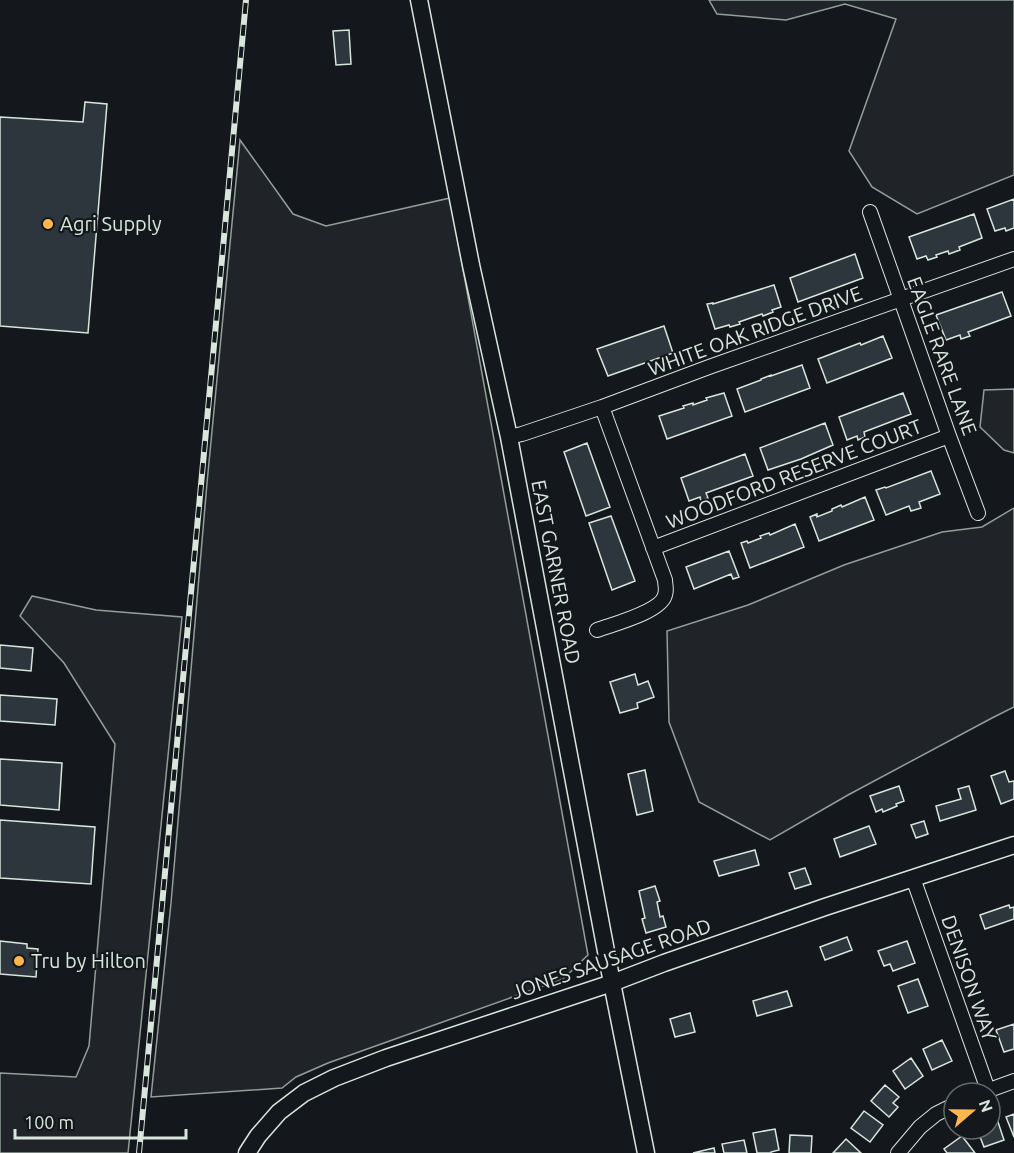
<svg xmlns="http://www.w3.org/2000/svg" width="1014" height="1153" viewBox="0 0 1014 1153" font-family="Ubuntu,sans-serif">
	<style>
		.green { fill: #202428; stroke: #939e99; stroke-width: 1.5 }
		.building { fill: #2c363c; stroke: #d8e6dc; stroke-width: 1.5 }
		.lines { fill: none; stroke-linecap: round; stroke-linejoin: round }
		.minor-casing { stroke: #d8e6dc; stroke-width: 16 }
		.major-casing { stroke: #d8e6dc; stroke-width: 19 }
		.minor { stroke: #14181c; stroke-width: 14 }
		.major { stroke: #14181c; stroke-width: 16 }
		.rail-casing { stroke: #d8e6dc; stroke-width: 6 }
		.rail { stroke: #14181c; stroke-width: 4; stroke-dasharray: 11; stroke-linecap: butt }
		.poi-dot { fill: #ffb74d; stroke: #14181c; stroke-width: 2 }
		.labels { text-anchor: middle; stroke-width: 4.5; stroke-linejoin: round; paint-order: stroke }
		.poi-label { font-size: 20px; fill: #d8e6dc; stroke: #14181c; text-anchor: start }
		.street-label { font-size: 20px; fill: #d8e6dc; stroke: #14181c }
	</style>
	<rect width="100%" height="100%" fill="#14181c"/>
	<path class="green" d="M709,0H1014V175L917,214L872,187L849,151L896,19L845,4L786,20L717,14Z
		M240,140L293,214L326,226L450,198L588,955L563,979L328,1063L296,1077L282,1088L151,1097L171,903L207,483Z
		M1014,389V453L1004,450L980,427L984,390Z
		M1014,508V707L992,718L848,795L770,840L699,802L669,722L667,631L748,605L844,565L942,532L982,527Z
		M32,596L96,610L182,617L128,1153H0V1073L76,1077L89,1046L115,744L64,663L20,616Z"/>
	<path class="building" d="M349,30L351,64L336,65L333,31Z
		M85,102L107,104L88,333L0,326V117L83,122Z
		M1014,199V228L1006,231L1005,228L995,231L987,209Z
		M974,214L982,238L959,247L960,250L949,254L948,251L936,255L937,257L928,260L926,256L917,259L909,237Z
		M855,254L863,278L798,302L790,278Z
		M774,285L781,307L772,310L773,312L763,316L762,314L739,322L740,324L730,327L729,325L715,329L707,304L713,303V304Z
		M1002,292L1011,316L968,332L970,336L961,339L960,335L946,340L936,315Z
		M664,326L673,353L608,376L597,349Z
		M883,336L892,358L827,383L818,359L860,343L861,345Z
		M802,365L810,388L745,412L737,389L761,380V379L771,375V376Z
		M724,393L732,416L667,439L659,416L684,408L683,406L693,403V405L707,400L706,398Z
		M903,393L911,414L864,432L865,437L858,440L857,436L847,440L839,417Z
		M825,423L833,445L801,459L768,470L760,448Z
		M587,443L610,507L586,516L564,452Z
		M745,454L753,476L706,493L708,498L701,501L700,497L689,501L681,478Z
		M931,471L940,494L919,502L921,508L911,511L909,506L886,515L876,490L885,487L886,488Z
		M865,497L874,520L819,541L810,517L817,514V517L832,511V509L841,505L842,507Z
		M611,516L635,581L612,590L589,523Z
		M795,524L804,547L750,568L741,543L747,541L748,543L761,538L760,536L769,533L770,535Z
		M729,551L739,577L733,579L731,574L694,589L686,567Z
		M0,645L33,648L31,671L0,668Z
		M635,674L638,685L648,681L654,697L637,703L638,708L620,713L610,682Z
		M0,695L57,699L55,725L0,721Z
		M0,759L62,763L59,810L0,805Z
		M645,770L653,811L637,815L628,774Z
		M1005,771L1009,782L1014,781V799L1001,804L991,776Z
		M899,786L904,801L896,804L897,806L883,812L882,809L876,812L870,796Z
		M969,786L976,810L940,821L936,806L961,799L958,789Z
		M0,820L95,827L91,884L0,878Z
		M924,821L928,834L916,838L911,825Z
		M869,826L876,844L840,857L834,839Z
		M755,850L759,865L719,876L714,861Z
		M805,868L811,884L795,889L789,873Z
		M655,886L660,901L657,902L660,917L663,916L666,927L646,933L642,919L645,918L639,891Z
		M1009,905L1010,908L1014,907V919L985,929L980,915Z
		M847,937L852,950L825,960L820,947Z
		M0,941L27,944V948L38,949L36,977L0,974Z
		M907,941L915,963L893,971L890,964L884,966L878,951Z
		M918,979L928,1006L908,1013L898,986Z
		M787,991L792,1006L757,1016L753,1001Z
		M690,1013L695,1032L675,1037L670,1019Z
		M1014,1024V1049L1004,1052L996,1030Z
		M942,1040L952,1061L932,1070L923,1049Z
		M911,1058L923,1076L905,1089L893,1071Z
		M885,1085L899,1097L893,1103L898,1107L889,1117L871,1101Z
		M864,1111L883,1125L870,1142L851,1128Z
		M1014,1114V1137L1006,1117Z
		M997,1119L1004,1140L984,1147L977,1129H990V1121Z
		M775,1129L779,1150L771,1152V1153H757L753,1133Z
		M790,1135L812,1136L811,1153H789Z
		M962,1136L975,1153H947L944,1149Z
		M846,1139L861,1153H833Z
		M744,1140L747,1153H724L722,1144Z
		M714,1148L715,1153H693Z"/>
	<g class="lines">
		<defs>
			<path id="minor" d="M870,212L949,436L978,513
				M509,437L522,434L602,407L709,367L1014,259
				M653,548L949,436
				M597,630C613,624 661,612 665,595C667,590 665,584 665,580L602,407
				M913,878L988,1090
				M981,1093L1014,1081
				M898,1153L920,1127L936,1114L954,1105"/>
			<path id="major" d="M419,0L471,265L509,437L612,983L646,1153
				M247,1153L258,1136L279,1112L304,1093L334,1078L386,1058L612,983L664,963L825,907L1014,845"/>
		</defs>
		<use href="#minor" class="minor-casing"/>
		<use href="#major" class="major-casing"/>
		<use href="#minor" class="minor"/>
		<use href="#major" class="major"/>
		<defs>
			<path id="rail" d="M139,1153L246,0"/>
		</defs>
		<use href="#rail" class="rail-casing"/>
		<use href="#rail" class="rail"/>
	</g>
	<g class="poi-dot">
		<circle cx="48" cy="224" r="6"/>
		<circle cx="19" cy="961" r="6"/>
	</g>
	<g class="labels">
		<g class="poi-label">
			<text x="60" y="231">Agri Supply</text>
			<text x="31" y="968">Tru by Hilton</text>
		</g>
		<g class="street-label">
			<text transform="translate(755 331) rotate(-20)" y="7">WHITE OAK RIDGE DRIVE</text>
			<text transform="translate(942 356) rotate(70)" y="7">EAGLE RARE LANE</text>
			<text transform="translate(794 474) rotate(-21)" y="7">WOODFORD RESERVE COURT</text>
			<text transform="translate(556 572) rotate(79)" y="7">EAST GARNER ROAD</text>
			<text transform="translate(611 959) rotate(-19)" y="7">JONES SAUSAGE ROAD</text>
			<text transform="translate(969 978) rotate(71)" y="7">DENISON WAY</text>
		</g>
	</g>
	<g transform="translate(972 1111) rotate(70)"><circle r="28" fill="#14181c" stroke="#626a69" stroke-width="1.5"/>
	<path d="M0-4.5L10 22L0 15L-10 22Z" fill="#ffb74d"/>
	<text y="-9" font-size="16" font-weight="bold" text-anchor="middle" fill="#d8e6dc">N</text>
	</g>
	<path d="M15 1129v9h171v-9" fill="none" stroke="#d8e6dc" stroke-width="3"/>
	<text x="24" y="1129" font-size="18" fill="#d8e6dc" stroke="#14181c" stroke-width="4.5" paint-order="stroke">100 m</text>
</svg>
